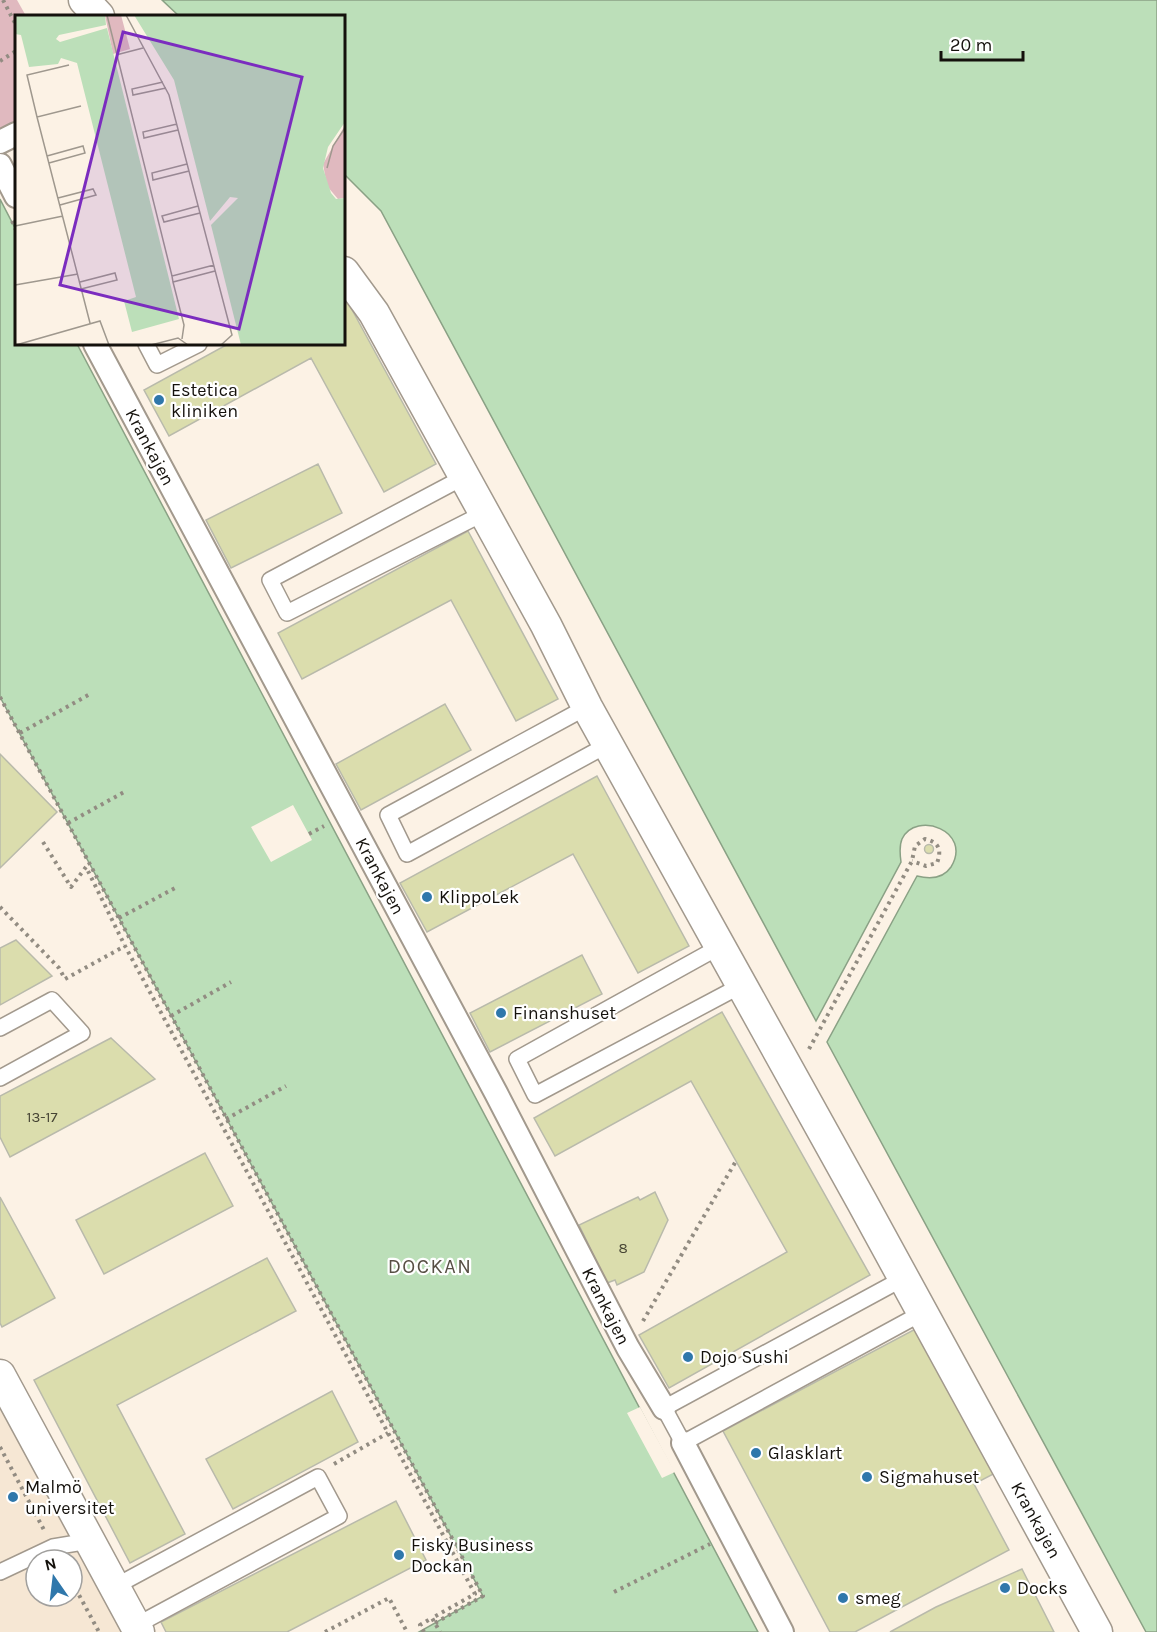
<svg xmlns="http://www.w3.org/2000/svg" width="1157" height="1632" viewBox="0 0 1157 1632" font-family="Karla,sans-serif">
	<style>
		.built { fill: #f6e7d4; fill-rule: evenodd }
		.green { fill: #e0b9bf }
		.water { fill: #bcdfb9; stroke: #8aa185; stroke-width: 1.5 }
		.pier { fill: #fcf2e5 }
		.building { fill: #dbddad; stroke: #b9baab; stroke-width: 1.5 }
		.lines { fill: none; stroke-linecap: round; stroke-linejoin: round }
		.service-casing { stroke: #a2998d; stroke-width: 18 }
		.pedestrian-casing { stroke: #a2998d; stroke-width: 26 }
		.minor-casing { stroke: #a2998d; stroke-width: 33 }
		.path { stroke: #928c82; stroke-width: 4; stroke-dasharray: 3 4.5; stroke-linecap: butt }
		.service { stroke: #fff; stroke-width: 15 }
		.pedestrian { stroke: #fff; stroke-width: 22 }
		.minor { stroke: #fff; stroke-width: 30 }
		.poi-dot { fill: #2f77ab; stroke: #fff; stroke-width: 2 }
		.labels { text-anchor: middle; stroke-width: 4.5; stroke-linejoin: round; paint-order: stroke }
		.number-label { font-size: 15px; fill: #464434 }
		.poi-label { font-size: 18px; fill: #14110c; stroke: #fff; text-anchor: start }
		.street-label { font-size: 18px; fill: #14110c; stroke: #fff }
		.neighbourhood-label { font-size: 20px; letter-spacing: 1.5px; fill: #574f44; stroke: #fff }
		.inset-road { fill: none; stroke: #9f988e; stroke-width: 1.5 }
		.view { fill: #7b2cbf; fill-opacity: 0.15; stroke: #7b2cbf; stroke-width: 3 }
		.inset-edge { fill: none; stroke: #14110c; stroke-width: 3 }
	</style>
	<rect width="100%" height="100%" fill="#fcf2e5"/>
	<path class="built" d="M0,1375L139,1632H0ZM36,1560H72V1596H36Z"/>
	<path class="green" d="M0,0H17L26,16H16V121L0,130Z"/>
	<path class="water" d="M162,0H1157V1632H1146L827,1042L917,876C929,879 943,879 951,867C973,831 916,810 902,839C899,846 900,855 901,862L816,1021L381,211L344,174V16H179Z
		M0,199L16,230V344H77L758,1632H419L483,1596L0,697Z"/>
	<path class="pier" d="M293,805L312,840L271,862L251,827Z
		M640,1407L675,1472L662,1478L627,1413Z"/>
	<path class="building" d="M344,295L436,464L384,492L311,358L169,436L144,390L228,344H344Z
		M318,464L342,513L231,568L206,520Z
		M468,531L558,699L516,721L451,600L302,679L278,633Z
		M445,704L471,750L361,810L336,764Z
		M0,754L57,812L0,868Z
		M597,776L689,946L638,973L573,854L427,932L400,883Z
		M924.5 849a4.5 4.5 0 1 1 9 0a4.5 4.5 0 1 1-9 0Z
		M16,940L52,976L0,1005V948Z
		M582,955L602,994L490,1052L470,1013Z
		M722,1012L870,1275L669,1388L639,1335L787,1252L691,1081L555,1156L534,1118Z
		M111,1038L155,1079L10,1157L0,1137V1096Z
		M205,1153L233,1206L104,1274L76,1220Z
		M655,1192L668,1220L644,1272L617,1285L615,1280L607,1283L579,1225L638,1197L640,1200Z
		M0,1197L55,1298L2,1327L0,1323Z
		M267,1258L296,1311L117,1405L185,1534L130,1563L34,1380Z
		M923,1325L1001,1470L974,1484L1009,1550L855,1632H830L723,1431Z
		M332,1391L358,1442L233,1509L206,1459Z
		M396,1501L426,1560L287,1632H166L161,1622Z
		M1022,1569L1054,1632H890L936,1607Z"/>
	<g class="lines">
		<defs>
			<path id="service" d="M146,344L157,365L199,344
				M464,477L270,580L287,613L484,513
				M587,707L388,815L407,854L609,744
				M721,946L517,1059L535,1095L742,985
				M0,1028L52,1000L82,1033L0,1078
				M904,1278L664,1408L683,1443L922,1313
				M0,1572L53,1547L89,1541
				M114,1587L318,1477L339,1516L135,1626"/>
			<path id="pedestrian" d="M0,142L16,134
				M0,165L16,196
				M95,344L496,1093L628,1348L664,1408
				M683,1443L782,1632"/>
			<path id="minor" d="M84,0L99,16
				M344,272L374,313L546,625L587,707L862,1202L1097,1632
				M0,1375L139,1632"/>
		</defs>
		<use href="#service" class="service-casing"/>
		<use href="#pedestrian" class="pedestrian-casing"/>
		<use href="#minor" class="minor-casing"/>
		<path class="path" d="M3,0L16,25
			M0,61L16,51
			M12,221L16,230
			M0,697L483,1596L435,1623
			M20,733L92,693
			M68,823L126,791
			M309,834L324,826
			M43,842L71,887L86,867L125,946L475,1594L432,1618L440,1632
			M0,907L59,968L65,979L125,946
			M119,918L177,887
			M171,1016L231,982
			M809,1049L912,861L915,846L925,839C939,842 942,850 937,863L926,866L912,861
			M226,1119L286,1086
			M643,1321L736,1161
			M0,1447L44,1530
			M334,1464L388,1433
			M72,1582L99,1632
			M614,1592L710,1544
			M325,1632L389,1598L407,1632
			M424,1632L420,1625L432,1618"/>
		<use href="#service" class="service"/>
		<use href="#pedestrian" class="pedestrian"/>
		<use href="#minor" class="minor"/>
	</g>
	<g class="poi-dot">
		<circle cx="159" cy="400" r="6"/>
		<circle cx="427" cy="897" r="6"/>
		<circle cx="501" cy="1013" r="6"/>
		<circle cx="688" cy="1357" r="6"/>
		<circle cx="756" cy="1453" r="6"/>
		<circle cx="867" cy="1477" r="6"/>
		<circle cx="13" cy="1497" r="6"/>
		<circle cx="399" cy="1555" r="6"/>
		<circle cx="1005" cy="1588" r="6"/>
		<circle cx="843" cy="1598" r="6"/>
	</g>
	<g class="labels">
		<g class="number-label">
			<text x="42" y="1122">13-17</text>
			<text x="623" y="1253">8</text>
		</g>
		<g class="poi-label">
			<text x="171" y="396">Estetica<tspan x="171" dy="21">kliniken</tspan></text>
			<text x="439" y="903">KlippoLek</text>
			<text x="513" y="1019">Finanshuset</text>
			<text x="700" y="1363">Dojo Sushi</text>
			<text x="768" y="1459">Glasklart</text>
			<text x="879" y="1483">Sigmahuset</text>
			<text x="25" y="1493">Malmö<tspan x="25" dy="21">universitet</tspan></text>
			<text x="411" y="1551">Fisky Business<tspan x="411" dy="21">Dockan</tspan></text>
			<text x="1017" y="1594">Docks</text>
			<text x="855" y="1604">smeg</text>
		</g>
		<g class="street-label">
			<text transform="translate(150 447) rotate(62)" y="6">Krankajen</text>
			<text transform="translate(380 876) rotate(62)" y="6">Krankajen</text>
			<text transform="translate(606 1306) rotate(63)" y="6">Krankajen</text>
			<text transform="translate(1036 1520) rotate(61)" y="6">Krankajen</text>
		</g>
		<g class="neighbourhood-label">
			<text x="430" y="1273">DOCKAN</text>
		</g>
	</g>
	<g transform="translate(15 15)">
		<rect width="330" height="330" fill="#fcf2e5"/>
		<path d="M90,0H106L115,34L98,39ZM330,110V183L323,184L312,171L308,149Z" fill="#e0b9bf"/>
		<path d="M0,0H90L91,10L44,20L41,24L45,27L92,13L164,304L117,317L109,286L121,282L62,48L46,43L43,49L14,52L6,20L0,19ZM119,0H330V107L313,132L308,153L316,178L321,184L330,183V330H226L196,210L223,183L215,182L195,206L159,65Z" fill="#bcdfb9"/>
		<path class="inset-road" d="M92,0L157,261M111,0L154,80L217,320L206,330M101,40L128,33M148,67L117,74L118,80L151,73M66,91L22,102L75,308M22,102L12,60L54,50M162,109L128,117L129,123L163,115M32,141L68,131L70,138L34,148M172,149L137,158L138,165L174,156M312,153L318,131L330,113M43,183L78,174L81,180L45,190M183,191L147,201L149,207L185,198M0,211L48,201M199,250L157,261L158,267L200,256M65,267L100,258L102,265L66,274M158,267L169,310L167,324M0,270L63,259M1,330L85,306L94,330M136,330L163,323L173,330"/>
		<path class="view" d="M108,17L287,62L224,314L45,270Z"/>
		<rect width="330" height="330" class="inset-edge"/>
	</g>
	<g transform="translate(54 1578) rotate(346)"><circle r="28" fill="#ffffff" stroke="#a1a09e" stroke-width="1.5"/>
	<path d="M0-4.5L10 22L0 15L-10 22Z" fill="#2f77ab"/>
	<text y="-9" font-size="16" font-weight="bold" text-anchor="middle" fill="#14110c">N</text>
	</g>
	<path d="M941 51v9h82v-9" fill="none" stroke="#14110c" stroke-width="3"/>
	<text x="950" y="51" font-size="18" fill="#14110c" stroke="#ffffff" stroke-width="4.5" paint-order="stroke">20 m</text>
</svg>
